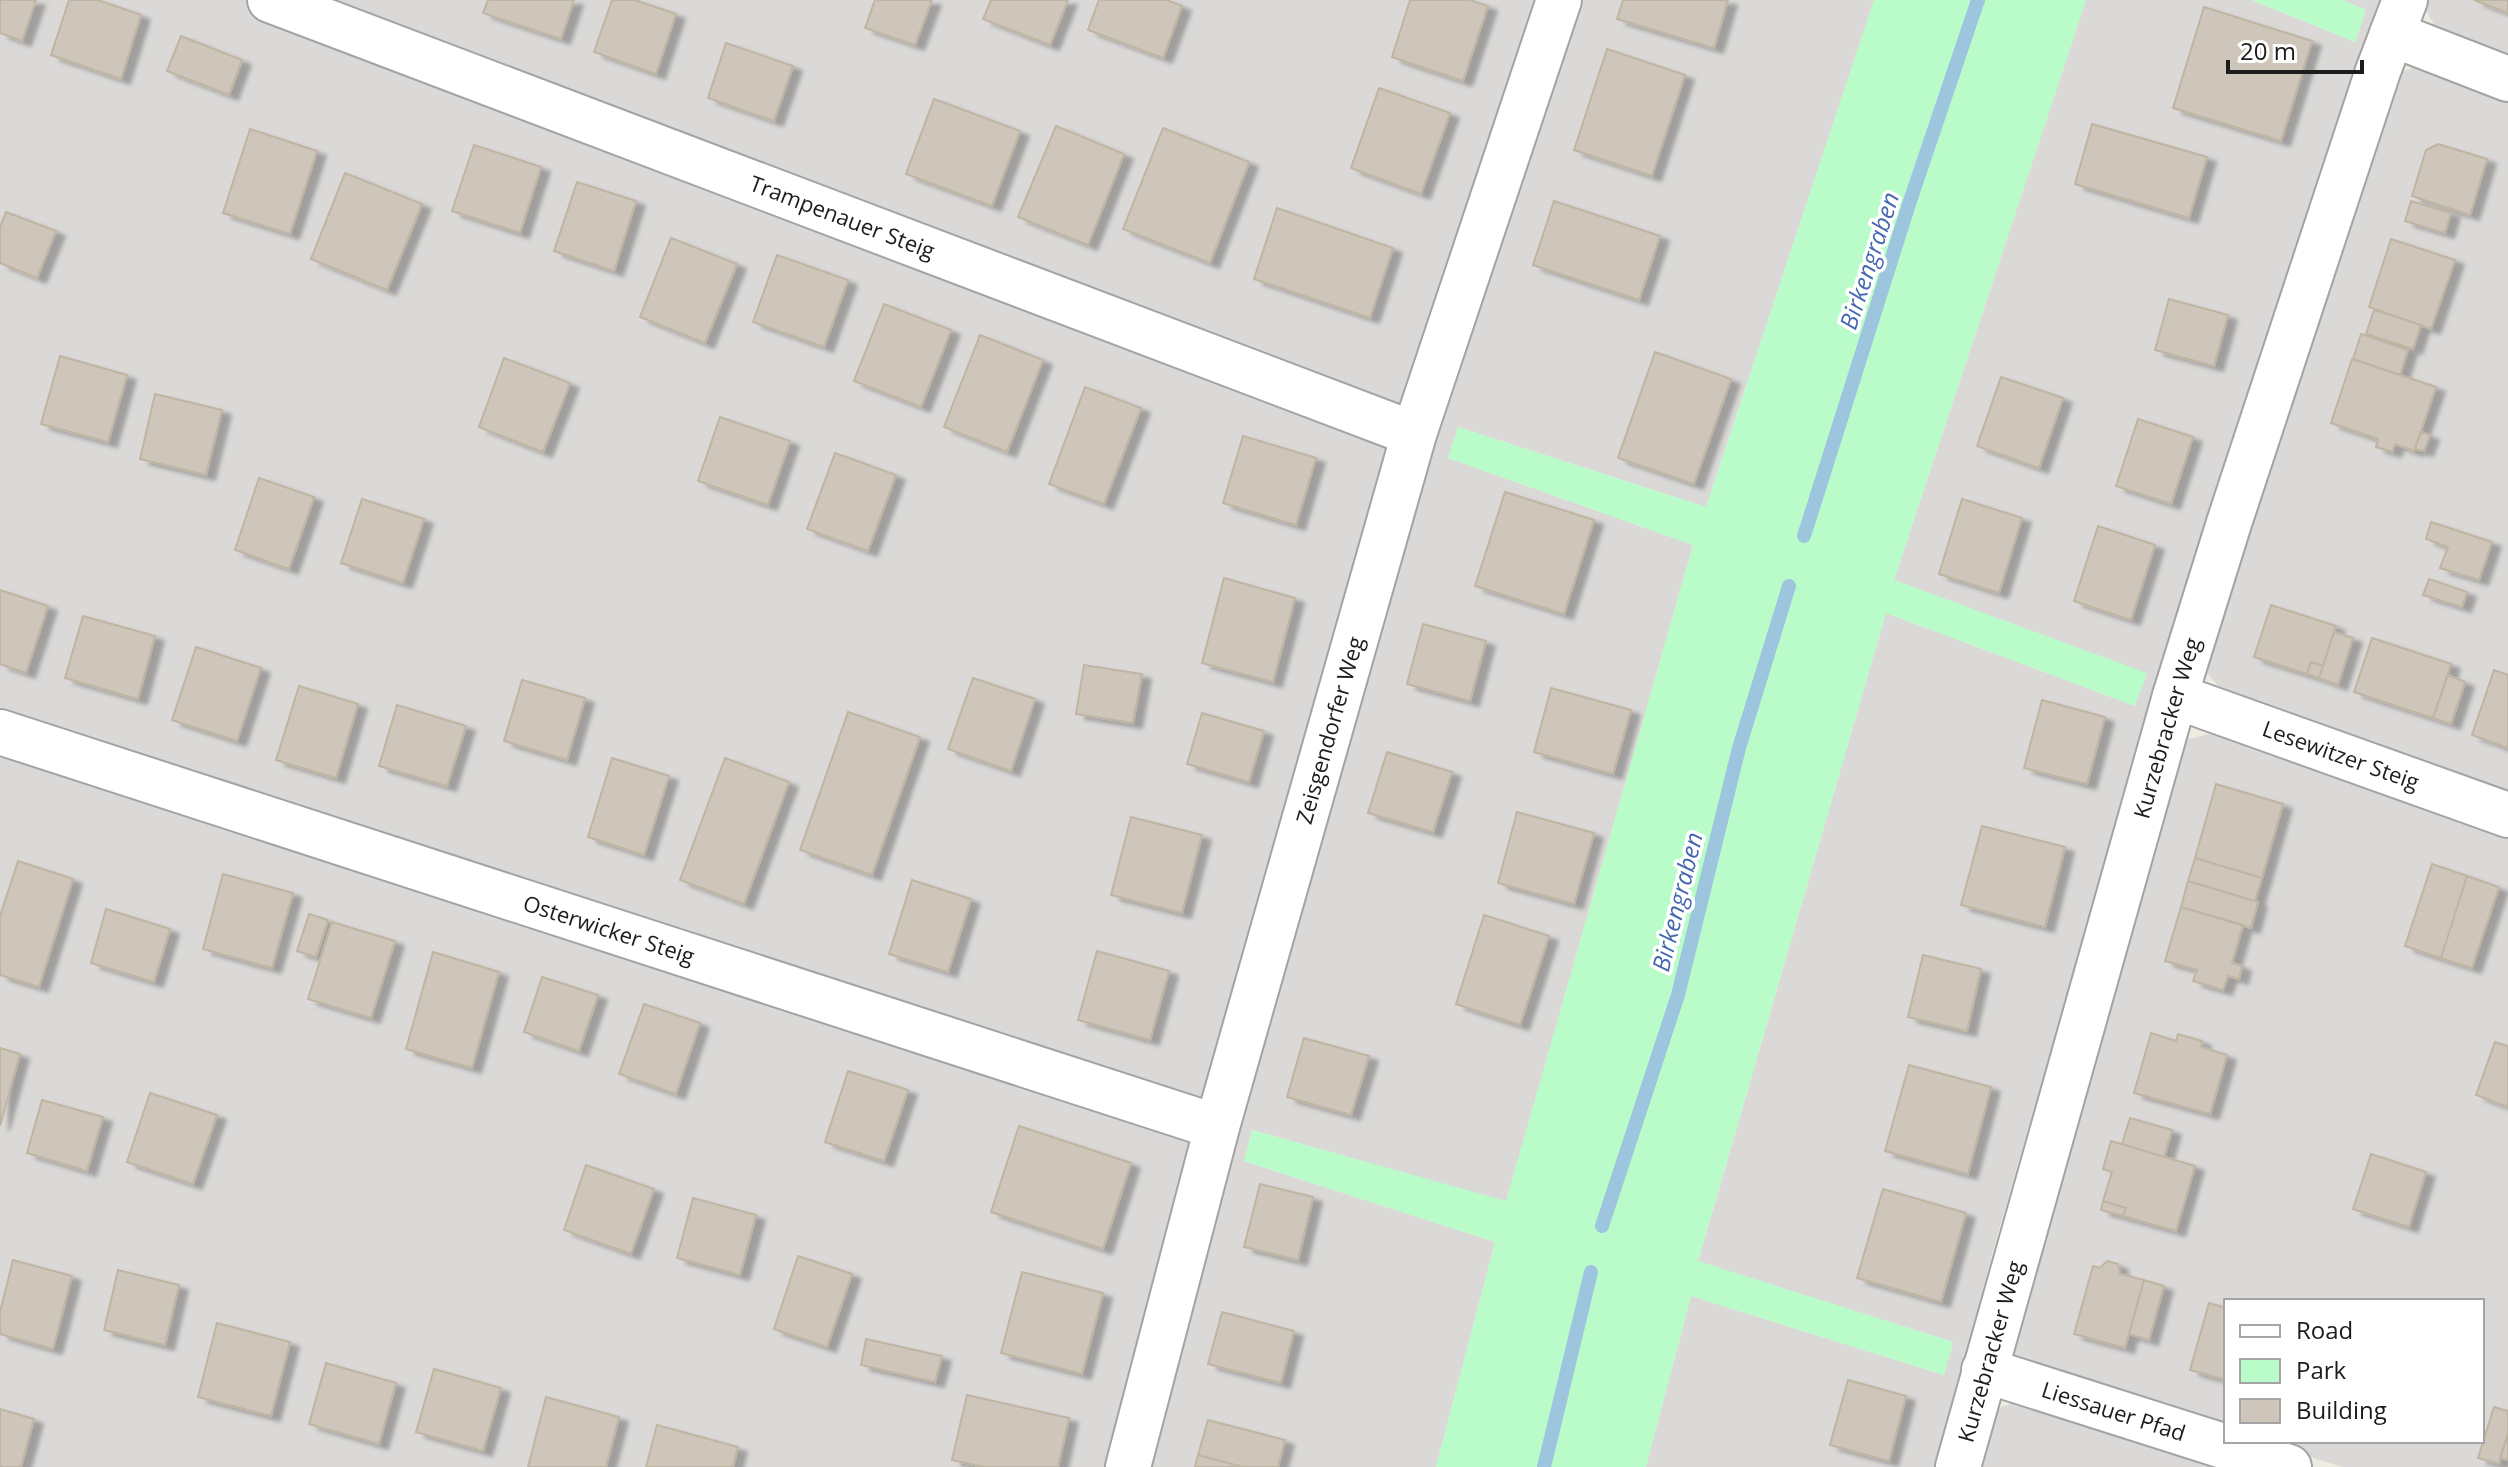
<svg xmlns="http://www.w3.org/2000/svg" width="2508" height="1467" viewBox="0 0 2508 1467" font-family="'Open Sans',sans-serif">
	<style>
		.residential { fill: #dad9d8 }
		.park { fill: #b9fcca }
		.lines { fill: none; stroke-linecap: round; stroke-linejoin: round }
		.stream { stroke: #9ec5de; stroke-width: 14 }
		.building { fill: #cec6ba; stroke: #c0b4a2; stroke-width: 2; filter: url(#shadow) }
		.minor-casing { stroke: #a3a3a3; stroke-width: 48 }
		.minor { stroke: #fff; stroke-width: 44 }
		.labels { text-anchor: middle; stroke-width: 7; stroke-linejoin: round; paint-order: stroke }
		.street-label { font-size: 22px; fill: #1c1c1c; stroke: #fff }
		.water-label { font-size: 24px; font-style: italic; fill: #4467af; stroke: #fff }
	</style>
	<defs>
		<filter id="shadow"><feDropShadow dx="9" dy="5" stdDeviation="2" flood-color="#0004"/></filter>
	</defs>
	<rect width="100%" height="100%" fill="#eeece0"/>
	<path class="residential" d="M0,0H1874L1706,507L1458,427L1448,458L1693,545L1506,1202L1252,1130L1244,1161L1495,1242L1436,1467H0Z
		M2086,0H2252L2355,42L2366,10L2343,0H2384L2109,850L1994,1247L1937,1467H1646L1691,1296L1944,1375L1953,1342L1698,1262L1886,613L2135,706L2146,674L1894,580Z
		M2425,0H2508V59L2436,28L2425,9Z
		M2417,66L2508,98V808L2223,692L2208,674L2205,656L2398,73Z
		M2208,734L2296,756L2508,832V1467H2342L2261,1441H2482V1301H2226V1430L2019,1361L2014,1353L2009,1341L2179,748L2186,740Z
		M2017,1402L2226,1467H1974L1992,1415L2001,1407Z"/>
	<path class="park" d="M1874,0H2086L1894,580L2147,673L2135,706L1886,613L1698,1261L1953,1342L1944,1375L1691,1296L1646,1467H1436L1495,1242L1244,1161L1252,1130L1506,1201L1693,545L1448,458L1458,427L1706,507Z
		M2252,0H2343L2366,10L2355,42Z"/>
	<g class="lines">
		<path class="stream" d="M1804,536L1909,204L1978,0
			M1602,1226L1678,995L1739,748L1789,586
			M1544,1467L1591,1272"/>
	</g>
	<path class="building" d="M0,0H36L22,41L0,33Z
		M69,0H98L141,15L121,79L51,55Z
		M488,0H574L561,39L483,13Z
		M612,0H635L676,14L656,74L594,52Z
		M875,0H932L915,45L865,28Z
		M991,0H1068L1050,45L983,19Z
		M1099,0H1167L1182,6L1163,58L1088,30Z
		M1410,0H1470L1488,6L1463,81L1392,57Z
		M1623,0H1728L1714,48L1617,19Z
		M2474,0H2508V13Z
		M2204,7L2312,41L2281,141L2173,108Z
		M181,36L242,60L229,95L167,71Z
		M726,43L793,66L774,121L708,98Z
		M1607,49L1685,75L1652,176L1574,150Z
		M1379,88L1450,113L1421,194L1351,168Z
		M934,99L1020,131L992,206L906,174Z
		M2092,124L2207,157L2189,218L2075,184Z
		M1056,126L1124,154L1088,245L1018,217Z
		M1163,128L1249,162L1210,263L1123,229Z
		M250,129L317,151L290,234L223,213Z
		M2438,144L2487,159L2470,215L2412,196L2426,150Z
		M474,145L541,167L520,233L452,211Z
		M345,173L422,204L387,290L311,259Z
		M577,182L636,201L614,271L554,251Z
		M1554,201L1660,236L1639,300L1533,265Z
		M2411,201L2451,213L2445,233L2405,221Z
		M1277,208L1393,248L1370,318L1254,279Z
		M6,212L56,231L37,278L0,263V227Z
		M671,238L737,264L705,343L640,317Z
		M2391,239L2455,260L2431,329L2369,307Z
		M777,255L848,280L824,347L753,322Z
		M2169,299L2228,315L2214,366L2155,350Z
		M884,304L951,330L921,407L854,381Z
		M2374,310L2421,325L2413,349L2366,334Z
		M2361,334L2408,350L2400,375L2353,359Z
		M980,335L1043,360L1007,452L944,427Z
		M1655,352L1731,379L1694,484L1618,458Z
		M60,356L127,375L108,442L41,424Z
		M504,358L570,383L543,452L479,427Z
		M2352,359L2436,387L2414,451L2395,444L2392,452L2376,447L2378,439L2331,423Z
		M2001,377L2063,398L2039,468L1977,446Z
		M1085,387L1141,408L1104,504L1049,484Z
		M155,394L222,410L206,475L140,459Z
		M720,417L790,441L768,505L698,481Z
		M2138,419L2193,437L2171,504L2116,486Z
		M2421,432L2430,435L2424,451L2415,449Z
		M1243,436L1316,458L1296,525L1223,503Z
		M835,453L896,475L868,551L807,529Z
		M259,478L314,497L289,569L235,550Z
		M1505,492L1594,520L1564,614L1475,586Z
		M362,499L424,519L403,583L341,563Z
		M1962,499L2022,518L1999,593L1939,574Z
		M2431,522L2492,542L2479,580L2440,568L2448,547L2426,539Z
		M2098,526L2155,545L2131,620L2074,601Z
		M1224,578L1295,598L1273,682L1202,663Z
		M2429,579L2467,592L2462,607L2423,595Z
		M0,590L48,606L26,673L0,664Z
		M2271,605L2336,626L2323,666L2311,662L2307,674L2254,657Z
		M83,616L155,636L138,699L65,678Z
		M1423,624L1486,641L1470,701L1407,684Z
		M2334,632L2353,638L2338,685L2319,678Z
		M2372,638L2451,664L2433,718L2354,692Z
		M196,647L261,668L237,741L172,720Z
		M2311,662L2323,666L2319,678L2307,674Z
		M1084,665L1142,674L1133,723L1076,714Z
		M2494,670L2508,675V748L2472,735Z
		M2448,675L2465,682L2451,724L2433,718Z
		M973,678L1035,699L1011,771L948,749Z
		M522,680L585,698L567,760L504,741Z
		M299,686L358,704L336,778L276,760Z
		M1551,688L1631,710L1613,774L1534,752Z
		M2042,700L2105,717L2087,784L2024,768Z
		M397,705L466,726L447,786L379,766Z
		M848,712L920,737L872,875L800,850Z
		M1202,713L1264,731L1249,782L1187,764Z
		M1387,752L1452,772L1433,832L1368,813Z
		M612,758L669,776L644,855L588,837Z
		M725,758L789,782L744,904L680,880Z
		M2216,784L2283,804L2262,878L2195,858Z
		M1517,812L1594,833L1574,904L1498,883Z
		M1131,817L1202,835L1182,913L1111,895Z
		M1982,826L2065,847L2045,927L1961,905Z
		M2195,858L2262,878L2255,901L2188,881Z
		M18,861L73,879L39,987L0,975V916Z
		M2432,864L2467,876L2441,958L2405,946Z
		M223,874L293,893L272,968L203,949Z
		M2467,876L2499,887L2472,968L2441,958Z
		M912,880L971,899L948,972L889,954Z
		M2188,881L2258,902L2251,928L2181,907Z
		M2181,907L2243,925L2232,963L2242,966L2239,979L2228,976L2223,990L2193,981L2197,970L2165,961Z
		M106,909L170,929L154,982L91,963Z
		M309,914L328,920L316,957L297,951Z
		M1484,915L1549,936L1520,1025L1456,1004Z
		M332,922L395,941L371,1018L308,999Z
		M1097,951L1169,971L1150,1040L1078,1020Z
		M433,952L499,972L472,1068L406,1049Z
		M1923,955L1981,969L1967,1031L1908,1017Z
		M542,977L598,995L579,1051L524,1032Z
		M644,1004L700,1023L676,1094L619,1074Z
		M2151,1033L2176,1041L2178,1034L2202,1041L2201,1047L2227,1055L2210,1114L2134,1093Z
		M1304,1038L1369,1056L1351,1115L1287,1097Z
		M2495,1042L2508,1046V1107L2476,1095Z
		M0,1048L20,1054L0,1126Z
		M1909,1065L1991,1087L1968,1174L1885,1151Z
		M848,1071L908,1090L884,1161L825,1142Z
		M150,1093L217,1115L193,1184L127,1162Z
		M42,1100L103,1117L87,1171L27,1153Z
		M2130,1118L2172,1130L2164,1157L2122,1144Z
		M1019,1126L1131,1163L1103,1249L991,1212Z
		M2111,1141L2195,1166L2176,1231L2123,1216L2126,1208L2103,1201L2112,1172L2103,1169Z
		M2371,1154L2426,1172L2409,1227L2353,1209Z
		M586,1165L654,1189L631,1254L564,1230Z
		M1260,1184L1313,1197L1298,1260L1244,1247Z
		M1883,1189L1966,1213L1941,1302L1857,1278Z
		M693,1198L756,1215L740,1275L677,1258Z
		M2103,1201L2126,1208L2123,1216L2101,1210Z
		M798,1256L852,1274L827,1347L774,1329Z
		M13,1260L72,1276L53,1349L0,1334V1312Z
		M2107,1261L2118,1264L2120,1274L2144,1280L2125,1348L2074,1334L2093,1266L2100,1268Z
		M118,1270L179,1285L165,1345L104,1330Z
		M1022,1272L1103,1293L1082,1374L1001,1353Z
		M2144,1280L2164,1286L2149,1340L2129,1334Z
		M2209,1303L2226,1308V1380L2190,1370Z
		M1222,1312L1294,1331L1281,1383L1208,1364Z
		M217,1323L290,1342L271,1416L198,1397Z
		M866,1339L942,1356L935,1382L861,1365Z
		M326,1363L396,1383L379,1444L309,1424Z
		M434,1369L501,1388L483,1451L416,1432Z
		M1848,1380L1906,1396L1889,1461L1830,1445Z
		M967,1395L1069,1418L1058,1467H984L952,1460Z
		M546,1397L619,1417L606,1467H528Z
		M2494,1407L2508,1411V1433L2499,1464L2478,1458Z
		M0,1409L34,1419L21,1467H0Z
		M1208,1420L1285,1440L1278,1467H1243L1198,1455Z
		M657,1425L738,1447L733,1467H646Z
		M2508,1433V1460L2500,1458Z
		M1198,1455L1243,1467H1195Z"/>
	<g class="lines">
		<defs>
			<g id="minor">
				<path id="s1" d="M270,0L1414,434"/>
				<path d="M2392,34L2508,79"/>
				<path id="s2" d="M2175,696L2508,815"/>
				<path id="s3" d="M0,732L1217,1127"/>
				<path id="s4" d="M1984,1370L2289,1467"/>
				<path id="s5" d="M1128,1467L1217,1127L1414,434L1559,0"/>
				<path id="s6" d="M1958,1467L2175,696L2229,523L2378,71L2405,0"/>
			</g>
		</defs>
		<use href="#minor" class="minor-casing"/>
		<use href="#minor" class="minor"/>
	</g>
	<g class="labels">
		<g class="street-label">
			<text dy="8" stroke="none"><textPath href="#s1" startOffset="612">Trampenauer Steig</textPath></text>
			<text dy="8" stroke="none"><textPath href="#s5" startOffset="764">Zeisgendorfer Weg</textPath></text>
			<text dy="8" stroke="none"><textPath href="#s6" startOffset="768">Kurzebracker Weg</textPath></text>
			<text dy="8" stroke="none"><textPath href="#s2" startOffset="176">Lesewitzer Steig</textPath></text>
			<text dy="8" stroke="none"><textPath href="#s3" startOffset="640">Osterwicker Steig</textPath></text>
			<text dy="8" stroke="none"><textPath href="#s6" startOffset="120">Kurzebracker Weg</textPath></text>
			<text dy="8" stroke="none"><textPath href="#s4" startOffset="136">Liessauer Pfad</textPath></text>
		</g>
		<g class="water-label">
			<text transform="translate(1870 261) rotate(-72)" y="8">Birkengraben</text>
			<text transform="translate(1678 902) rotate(-76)" y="8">Birkengraben</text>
		</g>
	</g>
	<rect x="2224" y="1299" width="260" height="144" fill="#ffffff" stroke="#a4a4a4" stroke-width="2"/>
	<rect x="2240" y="1325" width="40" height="12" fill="#ffffff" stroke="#a4a4a4" stroke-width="2"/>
	<text x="2296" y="1339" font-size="24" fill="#1c1c1c">Road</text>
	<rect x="2240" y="1359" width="40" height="24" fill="#b9fcca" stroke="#a4a4a4" stroke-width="2"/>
	<text x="2296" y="1379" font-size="24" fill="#1c1c1c">Park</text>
	<rect x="2240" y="1399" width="40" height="24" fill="#cec6ba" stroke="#a4a4a4" stroke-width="2"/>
	<text x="2296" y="1419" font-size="24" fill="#1c1c1c">Building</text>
	<path d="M2228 60v12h134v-12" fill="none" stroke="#1c1c1c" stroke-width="4"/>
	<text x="2240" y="60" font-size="24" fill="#1c1c1c" stroke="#ffffff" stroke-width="6" paint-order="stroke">20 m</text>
</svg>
